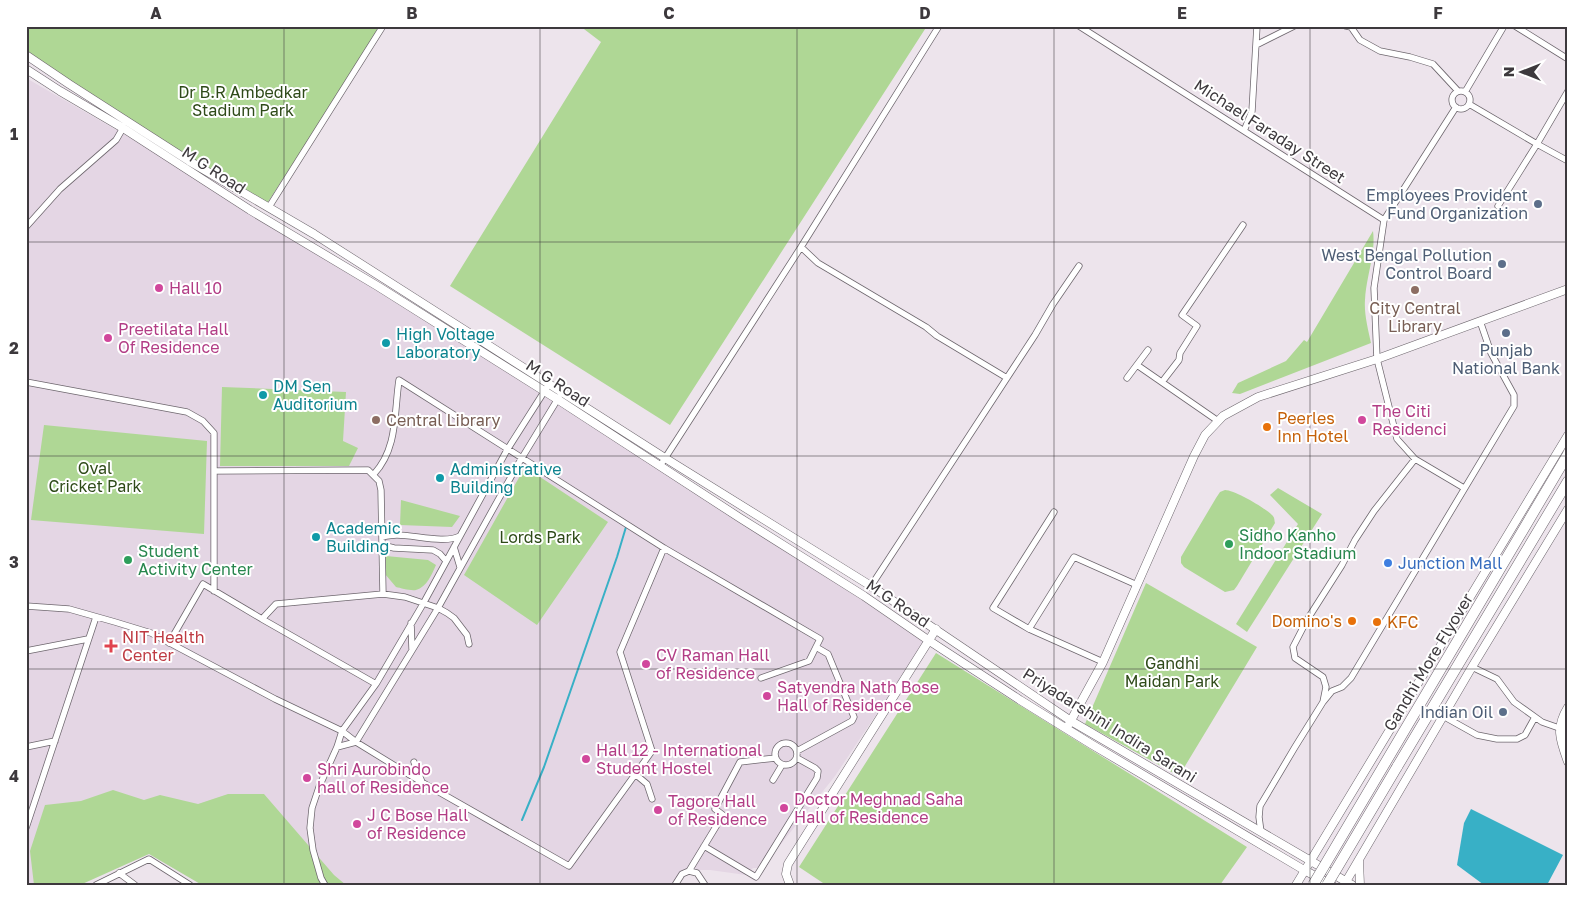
<svg xmlns="http://www.w3.org/2000/svg" width="1594" height="911" viewBox="0 0 1594 911" font-family="'Golos Text',sans-serif">
	<style>
		.built { fill: #e4d6e4 }
		.green { fill: #afd795 }
		.water { fill: #38b0c6 }
		.lines { fill: none; stroke-linecap: round; stroke-linejoin: round }
		.stream { stroke: #38b0c6; stroke-width: 2 }
		.street-casing { stroke: #6e676e; stroke-width: 7 }
		.secondary-casing { stroke: #6e676e; stroke-width: 9 }
		.highway-casing { stroke: #6e676e; stroke-width: 11 }
		.street { stroke: #fff; stroke-width: 5.5 }
		.secondary { stroke: #fff; stroke-width: 8 }
		.highway { stroke: #fff; stroke-width: 10 }
		.highway-bridge-casing { stroke: #6e676e; stroke-width: 11; stroke-linecap: butt }
		.highway-bridge { stroke: #fff; stroke-width: 10 }
		.grid { fill: none; stroke: #3d393d; stroke-width: 1; stroke-opacity: 0.55 }
		.service-dot { fill: #5c6f8a; stroke: #fff; stroke-width: 2 }
		.hotel-dot { fill: #d1479c; stroke: #fff; stroke-width: 2 }
		.education-dot { fill: #8d6e63; stroke: #fff; stroke-width: 2 }
		.culture-dot { fill: #0f9aa8; stroke: #fff; stroke-width: 2 }
		.food-dot { fill: #e8710a; stroke: #fff; stroke-width: 2 }
		.leisure-dot { fill: #2e9e5b; stroke: #fff; stroke-width: 2 }
		.shop-dot { fill: #3f7fe0; stroke: #fff; stroke-width: 2 }
		.health-dot { fill: #e0444e; stroke: #fff; stroke-width: 2 }
		.labels { text-anchor: middle; stroke-width: 4; stroke-linejoin: round; paint-order: stroke }
		.park-label { font-size: 16px; fill: #2e4a18; stroke: #fff }
		.street-label { font-size: 16px; fill: #3d393d; stroke: #fff }
		.service-label { font-size: 16px; fill: #4e5e75; stroke: #fff; text-anchor: end }
		.hotel-label { font-size: 16px; fill: #b23c85; stroke: #fff; text-anchor: start }
		.education-label { font-size: 16px; fill: #785e54; stroke: #fff }
		.culture-label { font-size: 16px; fill: #0d838f; stroke: #fff; text-anchor: start }
		.food-label { font-size: 16px; fill: #c56008; stroke: #fff; text-anchor: start }
		.leisure-label { font-size: 16px; fill: #27864d; stroke: #fff; text-anchor: start }
		.shop-label { font-size: 16px; fill: #366cbe; stroke: #fff; text-anchor: start }
		.health-label { font-size: 16px; fill: #be3a42; stroke: #fff; text-anchor: start }
		.neatline { fill: none; stroke: #3d393d; stroke-width: 2 }
		.grid-label { font-size: 16px; text-anchor: middle; font-weight: bold; fill: #3d393d }
	</style>
	<rect width="100%" height="100%" fill="#ede4ec"/>
	<path class="built" d="M26,78L332,254L928,637L835,776L762,868H753L746,875L710,870H687L670,885H202L149,854L106,872L79,885H26Z"/>
	<path class="green" d="M26,26H382L266,205L26,54Z
		M580,26H927L670,425L450,286L601,42Z
		M1373,231C1376,253 1366,277 1365,300C1364,314 1368,329 1371,343L1240,394L1232,393L1238,383L1286,361L1304,340L1307,342Z
		M222,387L346,392L343,441L358,448L349,466H220Z
		M44,425L207,441L204,534L31,520Z
		M525,467L608,522L537,625L464,575Z
		M1278,488L1322,514L1247,632L1236,624L1298,524L1270,495Z
		M1225,490C1235,490 1265,508 1272,515C1275,518 1274,519 1275,523L1237,586L1234,590L1225,592L1184,567L1181,563V557L1216,498L1220,492Z
		M401,500L460,516L452,527L400,525Z
		M386,556L428,560L436,565C432,574 427,587 416,590C410,591 401,588 396,587L385,574Z
		M1146,583L1257,647L1179,776L1085,724Z
		M936,653L1247,847L1220,885H826L799,867Z
		M113,790L144,800L160,795L198,804L228,794H264L334,875L346,885H202L149,854L80,885H34L30,851L45,805L81,801Z"/>
	<path class="water" d="M1471,809L1563,855L1547,885H1484L1457,865L1464,823Z"/>
	<g class="lines">
		<path class="stream" d="M522,820L544,767L617,557L626,527"/>
		<defs>
			<path id="street" d="M1079,26L1384,220L1456,107
				M1346,26L1351,27L1360,40L1380,51L1410,57L1433,64L1458,91
				M1515,26L1568,59
				M1256,45L1294,26
				M1568,91L1537,144L1568,161
				M1452 100a9 9 0 1 1 18 0a9 9 0 1 1-18 0Z
				M1465,92L1504,26
				M1469,104L1537,144L1498,206
				M1244,131L1252,111L1257,26
				M269,207L383,26
				M1384,220L1374,288L1377,359L1397,439L1415,459L1464,488
				M26,227L60,189L116,140L123,128
				M801,247L818,263L926,327L937,336L1007,378
				M1137,365L1218,421
				M1127,378L1148,350
				M26,382L187,412L203,421L214,433V591
				M1162,382L1179,360L1180,353L1197,326L1182,315L1243,225
				M660,466L801,247L939,26
				M215,471L368,470L379,481L381,490L383,594
				M374,474C398,448 394,413 399,380L664,548L820,639L809,661L761,678
				M382,537C387,536 392,535 397,535C415,535 445,544 460,536
				M382,545L394,548L433,550L440,554L446,561
				M454,547L460,567
				M871,586L1035,335L1053,304L1079,266
				M26,606L69,609L115,622L151,633L275,699L342,731L356,742L418,780L569,866L652,751L620,652L664,548
				M262,619L376,684
				M411,623L412,649
				M1029,629L993,608L1054,512
				M169,643L203,584L262,619L276,604L383,594L405,597L438,608L447,613L454,618L467,635L469,644
				M26,651L88,639
				M1103,662L1029,629L1074,557L1137,585
				M1472,667L1497,679L1514,702L1542,722L1559,728
				M1323,702L1332,691L1342,687L1351,678L1514,406V395L1491,353L1480,321
				M1443,716L1477,735L1497,739H1517L1525,735L1535,717
				M775 754a11 11 0 1 1 22 0a11 11 0 1 1-22 0Z
				M26,747L55,741
				M337,747L356,742L438,608L517,466L559,397
				M797,751L852,721L854,717L828,654L816,647
				M414,762L422,782
				M635,774L647,784L652,799
				M773,780L782,765
				M26,828L96,617
				M1261,832L1259,817L1260,806L1295,747L1323,702L1326,687L1323,677L1295,658L1293,647L1307,620L1342,565L1355,540L1374,511L1415,459
				M704,846L756,877L817,778L818,771L815,768L797,758
				M689,871L697,873L705,885
				M119,873L135,885
				M96,885L149,859L190,885
				M325,885L321,878L313,850L310,828L312,808L319,787L337,747L342,731L376,684L423,604L507,450L549,384
				M675,885L682,874L689,871L723,815L715,809L740,762L776,758"/>
			<path id="secondary" d="M26,55L69,84L189,161L314,234L665,458L871,586L1071,721L1352,885
				M26,69L60,91L123,128L250,210L379,287L557,399L740,518L864,596L928,640L1020,700L1091,744L1304,870L1332,885
				M1568,707C1555,728 1560,740 1568,762
				M1568,722L1566,730L1568,737
				M1069,724L1103,662L1194,456L1205,435L1223,416L1258,397L1377,359L1568,289
				M1359,861L1360,885
				M790,885L786,874L788,864L936,629
				M1296,885L1568,435
				M1344,885L1472,667L1568,509"/>
			<path id="highway" d="M1397,767L1568,481"/>
		</defs>
		<use href="#street" class="street-casing"/>
		<use href="#secondary" class="secondary-casing"/>
		<use href="#highway" class="highway-casing"/>
		<use href="#street" class="street"/>
		<use href="#secondary" class="secondary"/>
		<use href="#highway" class="highway"/>
		<defs>
			<path id="highway-bridge" d="M1313,885L1568,454
				M1327,885L1397,767"/>
		</defs>
		<use href="#highway-bridge" class="highway-bridge-casing"/>
		<use href="#highway-bridge" class="highway-bridge"/>
	</g>
	<path class="grid" d="M284,26V885M540,26V885M797,26V885M1054,26V885M1310,26V885M26,242H1568M26,456H1568M26,669H1568"/>
	<g class="service-dot">
		<circle cx="1538" cy="204" r="5"/>
		<circle cx="1502" cy="264" r="5"/>
		<circle cx="1506" cy="333" r="5"/>
		<circle cx="1503" cy="712" r="5"/>
	</g>
	<g class="hotel-dot">
		<circle cx="159" cy="288" r="5"/>
		<circle cx="108" cy="338" r="5"/>
		<circle cx="1362" cy="420" r="5"/>
		<circle cx="646" cy="664" r="5"/>
		<circle cx="767" cy="696" r="5"/>
		<circle cx="586" cy="759" r="5"/>
		<circle cx="307" cy="778" r="5"/>
		<circle cx="784" cy="808" r="5"/>
		<circle cx="658" cy="810" r="5"/>
		<circle cx="357" cy="824" r="5"/>
	</g>
	<g class="education-dot">
		<circle cx="1415" cy="290" r="5"/>
		<circle cx="376" cy="420" r="5"/>
	</g>
	<g class="culture-dot">
		<circle cx="386" cy="343" r="5"/>
		<circle cx="263" cy="395" r="5"/>
		<circle cx="440" cy="478" r="5"/>
		<circle cx="316" cy="537" r="5"/>
	</g>
	<g class="food-dot">
		<circle cx="1267" cy="427" r="5"/>
		<circle cx="1352" cy="621" r="5"/>
		<circle cx="1377" cy="622" r="5"/>
	</g>
	<g class="leisure-dot">
		<circle cx="1229" cy="544" r="5"/>
		<circle cx="128" cy="560" r="5"/>
	</g>
	<circle class="shop-dot" cx="1388" cy="563" r="5"/>
	<path class="health-dot" d="M108.5 638.5h5v5h5v5h-5v5h-5v-5h-5v-5h5z"/>
	<g class="labels">
		<g class="park-label">
			<text x="243" y="98">Dr B.R Ambedkar<tspan x="243" dy="18">Stadium Park</tspan></text>
			<text x="95" y="474">Oval<tspan x="95" dy="18">Cricket Park</tspan></text>
			<text x="540" y="543">Lords Park</text>
			<text x="1172" y="669">Gandhi<tspan x="1172" dy="18">Maidan Park</tspan></text>
		</g>
		<g class="street-label">
			<text transform="translate(1270 131) rotate(33)" y="6">Michael Faraday Street</text>
			<text transform="translate(214 170) rotate(33)" y="6">M G Road</text>
			<text transform="translate(558 383) rotate(33)" y="6">M G Road</text>
			<text transform="translate(898 603) rotate(34)" y="6">M G Road</text>
			<text transform="translate(1428 662) rotate(-59)" y="6">Gandhi More Flyover</text>
			<text transform="translate(1110 725) rotate(32)" y="6">Priyadarshini Indira Sarani</text>
		</g>
		<g class="service-label">
			<text x="1528" y="201">Employees Provident<tspan x="1528" dy="18">Fund Organization</tspan></text>
			<text x="1492" y="261">West Bengal Pollution<tspan x="1492" dy="18">Control Board</tspan></text>
			<text x="1506" y="356" text-anchor="middle">Punjab<tspan x="1506" dy="18">National Bank</tspan></text>
			<text x="1493" y="718">Indian Oil</text>
		</g>
		<g class="hotel-label">
			<text x="169" y="294">Hall 10</text>
			<text x="118" y="335">Preetilata Hall<tspan x="118" dy="18">Of Residence</tspan></text>
			<text x="1372" y="417">The Citi<tspan x="1372" dy="18">Residenci</tspan></text>
			<text x="656" y="661">CV Raman Hall<tspan x="656" dy="18">of Residence</tspan></text>
			<text x="777" y="693">Satyendra Nath Bose<tspan x="777" dy="18">Hall of Residence</tspan></text>
			<text x="596" y="756">Hall 12 - International<tspan x="596" dy="18">Student Hostel</tspan></text>
			<text x="317" y="775">Shri Aurobindo<tspan x="317" dy="18">hall of Residence</tspan></text>
			<text x="794" y="805">Doctor Meghnad Saha<tspan x="794" dy="18">Hall of Residence</tspan></text>
			<text x="668" y="807">Tagore Hall<tspan x="668" dy="18">of Residence</tspan></text>
			<text x="367" y="821">J C Bose Hall<tspan x="367" dy="18">of Residence</tspan></text>
		</g>
		<g class="education-label">
			<text x="1415" y="314">City Central<tspan x="1415" dy="18">Library</tspan></text>
			<text x="386" y="426" text-anchor="start">Central Library</text>
		</g>
		<g class="culture-label">
			<text x="396" y="340">High Voltage<tspan x="396" dy="18">Laboratory</tspan></text>
			<text x="273" y="392">DM Sen<tspan x="273" dy="18">Auditorium</tspan></text>
			<text x="450" y="475">Administrative<tspan x="450" dy="18">Building</tspan></text>
			<text x="326" y="534">Academic<tspan x="326" dy="18">Building</tspan></text>
		</g>
		<g class="food-label">
			<text x="1277" y="424">Peerles<tspan x="1277" dy="18">Inn Hotel</tspan></text>
			<text x="1342" y="627" text-anchor="end">Domino's</text>
			<text x="1387" y="628">KFC</text>
		</g>
		<g class="leisure-label">
			<text x="1239" y="541">Sidho Kanho<tspan x="1239" dy="18">Indoor Stadium</tspan></text>
			<text x="138" y="557">Student<tspan x="138" dy="18">Activity Center</tspan></text>
		</g>
		<g class="shop-label">
			<text x="1398" y="569">Junction Mall</text>
		</g>
		<g class="health-label">
			<text x="122" y="643">NIT Health<tspan x="122" dy="18">Center</tspan></text>
		</g>
	</g>
	<rect width="1594" height="911" fill="none" stroke="#ffffff" stroke-width="55"/>
	<g transform="translate(1522 72) rotate(270)" stroke="#ffffff" stroke-width="4" paint-order="stroke">
	<path d="M0-4L9 19L0 12L-9 19Z" fill="#3d393d"/>
	<text y="-8" font-size="14" font-weight="bold" text-anchor="middle" fill="#3d393d">N</text>
	</g>
	<rect x="28" y="28" width="1538" height="856" class="neatline"/>
	<g class="grid-label">
		<text x="156" y="19">A</text>
		<text x="412" y="19">B</text>
		<text x="669" y="19">C</text>
		<text x="925" y="19">D</text>
		<text x="1182" y="19">E</text>
		<text x="1438" y="19">F</text>
		<text x="14" y="140">1</text>
		<text x="14" y="354">2</text>
		<text x="14" y="568">3</text>
		<text x="14" y="782">4</text>
	</g>
</svg>
